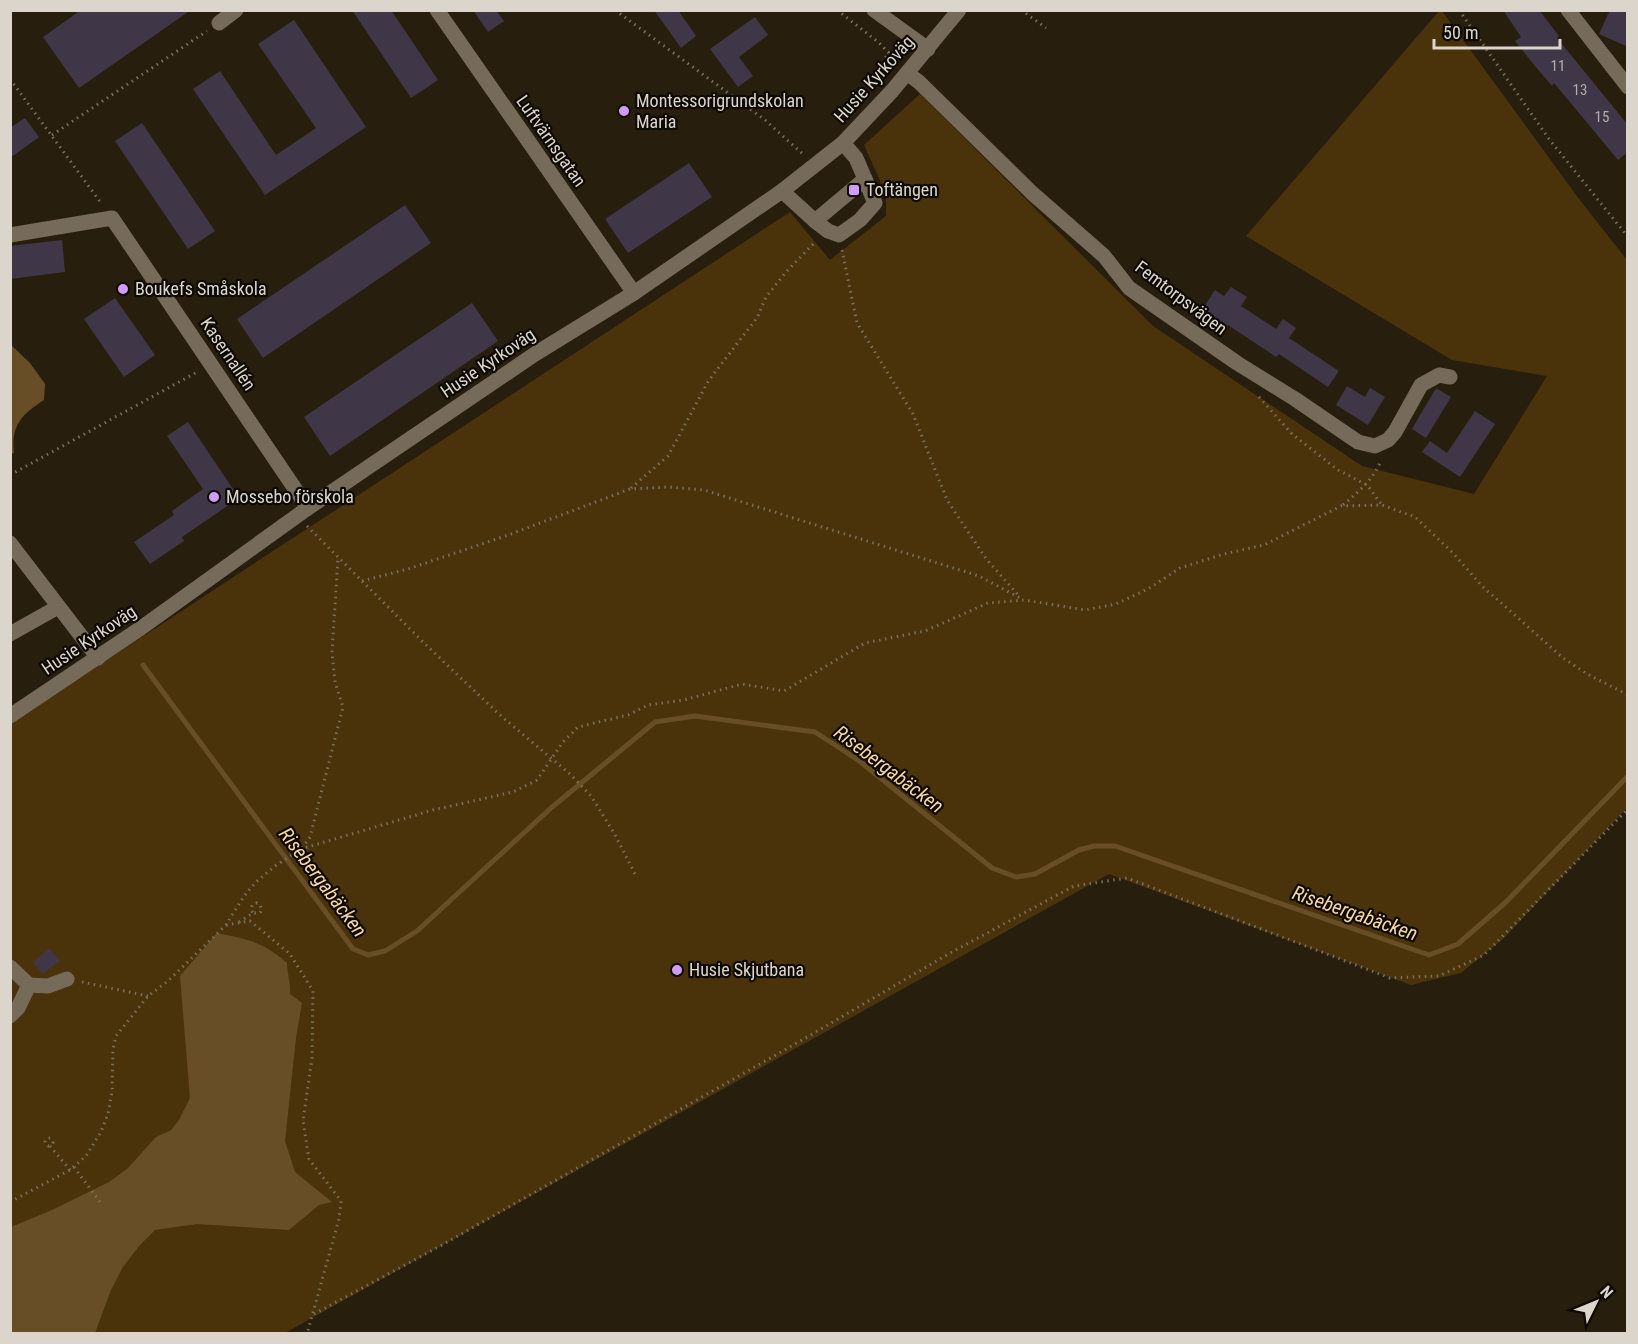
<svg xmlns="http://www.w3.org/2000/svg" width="1638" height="1344" font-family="'Roboto Condensed',sans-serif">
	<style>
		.green { fill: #4a330b }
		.water { fill: #674e26 }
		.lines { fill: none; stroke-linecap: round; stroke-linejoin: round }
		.stream { stroke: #674e26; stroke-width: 5 }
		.building { fill: #3f3647 }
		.path { stroke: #787062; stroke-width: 3; stroke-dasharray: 1.5 4.5; stroke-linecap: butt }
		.minor { stroke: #766a59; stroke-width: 15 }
		.poi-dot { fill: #d29cfd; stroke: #0d0904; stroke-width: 2 }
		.labels { text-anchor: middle; stroke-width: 4.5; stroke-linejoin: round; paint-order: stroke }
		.number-label { font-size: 15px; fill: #b5adaa }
		.street-label { font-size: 18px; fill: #dcd5cb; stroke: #0d0904 }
		.poi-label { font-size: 18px; fill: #dcd5cb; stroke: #0d0904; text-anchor: start }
		.water-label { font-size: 20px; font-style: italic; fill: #f9d5a2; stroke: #0d0904 }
	</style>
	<rect width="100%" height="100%" fill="#281e0e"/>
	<path class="green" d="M1439,11h3l137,188 48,61v548l-124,131 -42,34 -50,12 -302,-111 -824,459 -274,1v-611l779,-511 40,48 56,-44v-22l-22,-49 56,-51 233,232 209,140 112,28 73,-118 -95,-16 -206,-124z"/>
	<g class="water">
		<path d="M10,344l20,19 15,21 -1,16c-23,15 -33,25 -30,53l-3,1z"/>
		<path d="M217,933c30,6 47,9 70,30 0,11 4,20 3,31l12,9 -6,35 -11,103 10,31 37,30 -13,3 -30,25 -92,-6 -42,6 -16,16 -16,21 -12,23 -16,43h-84v-106l41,-17 57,-28 19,-14 28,-31 15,-7 8,-10 11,-22 -10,-122z"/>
	</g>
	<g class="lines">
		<path class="stream" d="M143,665l210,284 15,6 17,-4 32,-20 134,-123 104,-86 40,-6 120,16 43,28 134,108 24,9 19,-3 44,-24 15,-4h21l314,109 29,-11 48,-42 122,-126"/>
	</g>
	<g class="building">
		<path d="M81,10h110l-112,78 -36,-51z"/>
		<path d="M352,10h39l47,70 -27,18z"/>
		<path d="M473,10h23l8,11 -16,11z"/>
		<path d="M654,10h24l18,26 -15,12z"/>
		<path d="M1503,10h36l20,26 -2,2 71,87v27l-10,8 -64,-77 -2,3 -17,-20 -20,-25 6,-4z"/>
		<path d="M1610,10h18v37l-29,-13z"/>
		<path d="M755,17l13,18 -29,22 14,19 -15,11 -28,-38z"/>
		<path d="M294,20l72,107 -101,68 -72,-106 27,-18 56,84 40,-27 -58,-84z"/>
		<path d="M25,118l14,19 -29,21v-30z"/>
		<path d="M142,123l73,108 -27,18 -73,-108z"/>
		<path d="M689,163l23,34 -84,56 -23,-34z"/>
		<path d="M405,205l26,38 -168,115 -26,-39z"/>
		<path d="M62,240l3,32 -55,7v-33z"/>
		<path d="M1231,287l16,10 -6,9 35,23 7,-10 13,9 -7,10 50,33 -11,16 -49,-33 -3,3 -48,-32 -3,5 -25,-17 15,-23 9,6z"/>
		<path d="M115,298l40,57 -31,22 -40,-58z"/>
		<path d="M472,303l26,38 -168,115 -26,-39z"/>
		<path d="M1347,386l18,11 5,-9 15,9 -17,28 -32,-20z"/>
		<path d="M1436,388l15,9 -25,41 -14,-9z"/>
		<path d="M1475,411l20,13 -35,53 -38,-25 8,-11 17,12z"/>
		<path d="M188,422l51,76 -57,39 2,4 -34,23 -16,-22 40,-27 -2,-4 31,-22 -36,-53z"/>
		<path d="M49,948l11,13 -17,13 -10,-12z"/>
	</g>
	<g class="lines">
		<g class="path">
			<path d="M615,10l150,110 39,35"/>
			<path d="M837,10l41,32 20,20"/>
			<path d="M1021,10l25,18"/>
			<path d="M1459,10l90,129 79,98"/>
			<path d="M885,75l-1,-16 6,-7"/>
			<path d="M10,79l91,124"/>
			<path d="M52,135l155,-104"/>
			<path d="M842,250l15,73 56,91 34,86 40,60 33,37"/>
			<path d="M1259,397l33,37 46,36 29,15 15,20"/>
			<path d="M10,475l189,-104"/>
			<path d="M631,488l37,-32 41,-76 48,-62 9,-21 20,-25 30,-31"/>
			<path d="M1343,505c16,-14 29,-24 38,-44"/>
			<path d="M307,526l117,117 77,73 69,58 21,22 23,37 22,43"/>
			<path d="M362,581l46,-12 103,-35 119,-45 38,-2 36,3 275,86 43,23"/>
			<path d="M302,848l8,-11 33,-130 -8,-25 -3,-30 6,-94"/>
			<path d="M239,922l14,-9h7l2,-3 -2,-5 -3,-2 -5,2 -1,5 2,3"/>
			<path d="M226,925l24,-4 40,33 23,37 -1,67 -9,63 6,38 32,42 -2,18 -32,115"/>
			<path d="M82,982l66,14"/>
			<circle cx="49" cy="1142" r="4"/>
			<path d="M50,1146l20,24"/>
			<path d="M74,1167l26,35"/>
			<path d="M10,1202l60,-32 16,-14 15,-24 7,-18 4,-22 1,-43 3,-13 32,-40 20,-15 58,-56 18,-29 12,-14 19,-16 26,-17 132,-39 80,-18 24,-12 26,-38 15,-15 50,-12 20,-10 36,-5 58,-16 42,7 81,-48 60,-12 63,-28 36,-3 61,10 31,-6 32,-15 32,-21 44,-14 40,-9 77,-39 41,-1 33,12 37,35 30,34 81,72 24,16 41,21"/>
			<path d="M314,1314l128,-69 367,-209 141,-83 124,-67 53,-8 263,100 49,-2 45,-21 144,-146"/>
		</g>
		<g class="minor">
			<path d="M437,10l197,283"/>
			<path d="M874,10l54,39"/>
			<path d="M1568,10l60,77"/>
			<path d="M219,23l17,-13"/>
			<path d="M907,73l12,9 113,111 72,63 25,32 108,75 58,36 63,43 17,4 13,-6 7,-8 26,-47 18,-10 11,2"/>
			<path d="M782,191l33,30 50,-42 -9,-21 -13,-15"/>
			<path d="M815,221l13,10 11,4 21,-15 15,-17 -10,-24"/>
			<path d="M10,235l102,-17 196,290"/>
			<path d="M10,543l88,115"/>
			<path d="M10,634l48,-27"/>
			<path d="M10,716l131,-88 167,-120 227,-154 99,-61 148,-102 61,-48 49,-52 67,-81"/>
			<path d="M10,967l19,18 19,1 19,-7"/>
			<path d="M10,1016l8,-8 11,-23"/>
		</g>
	</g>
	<g class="poi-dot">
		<circle cx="624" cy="111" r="6"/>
		<rect x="848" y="184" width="12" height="12" rx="3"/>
		<circle cx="123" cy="289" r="6"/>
		<circle cx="214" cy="497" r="6"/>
		<circle cx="677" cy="970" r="6"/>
	</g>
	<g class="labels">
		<g class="number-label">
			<text x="1558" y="71">11</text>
			<text x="1580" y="95">13</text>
			<text x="1602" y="122">15</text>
		</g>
		<g class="street-label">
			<text transform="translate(874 79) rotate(-48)" y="6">Husie Kyrkoväg</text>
			<text transform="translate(551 141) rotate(55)" y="6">Luftvärnsgatan</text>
			<text transform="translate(1181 298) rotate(37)" y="6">Femtorpsvägen</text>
			<text transform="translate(228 354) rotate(56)" y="6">Kasernallén</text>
			<text transform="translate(488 363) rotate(-34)" y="6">Husie Kyrkoväg</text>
			<text transform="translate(89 640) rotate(-34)" y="6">Husie Kyrkoväg</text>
		</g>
		<g class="poi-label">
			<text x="636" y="107">Montessorigrundskolan<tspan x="636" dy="21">Maria</tspan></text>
			<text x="866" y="196">Toftängen</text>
			<text x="135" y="295">Boukefs Småskola</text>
			<text x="226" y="503">Mossebo förskola</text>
			<text x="689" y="976">Husie Skjutbana</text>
		</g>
		<g class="water-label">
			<text transform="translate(889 769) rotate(37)" y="7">Risebergabäcken</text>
			<text transform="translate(323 882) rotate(53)" y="7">Risebergabäcken</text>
			<text transform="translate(1355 913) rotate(19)" y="7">Risebergabäcken</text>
		</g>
	</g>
	<rect width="1638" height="1344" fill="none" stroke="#dcd5cb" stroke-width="24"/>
	<g transform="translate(1596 1302) rotate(47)" stroke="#0d0904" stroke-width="4.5" paint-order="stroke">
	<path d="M0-4.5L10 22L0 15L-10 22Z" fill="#dcd5cb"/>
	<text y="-9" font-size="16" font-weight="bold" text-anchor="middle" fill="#dcd5cb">N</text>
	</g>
	<path d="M1434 39v9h126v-9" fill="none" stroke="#dcd5cb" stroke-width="3"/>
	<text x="1443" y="39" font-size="18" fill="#dcd5cb" stroke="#0d0904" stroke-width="4.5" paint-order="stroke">50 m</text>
</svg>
